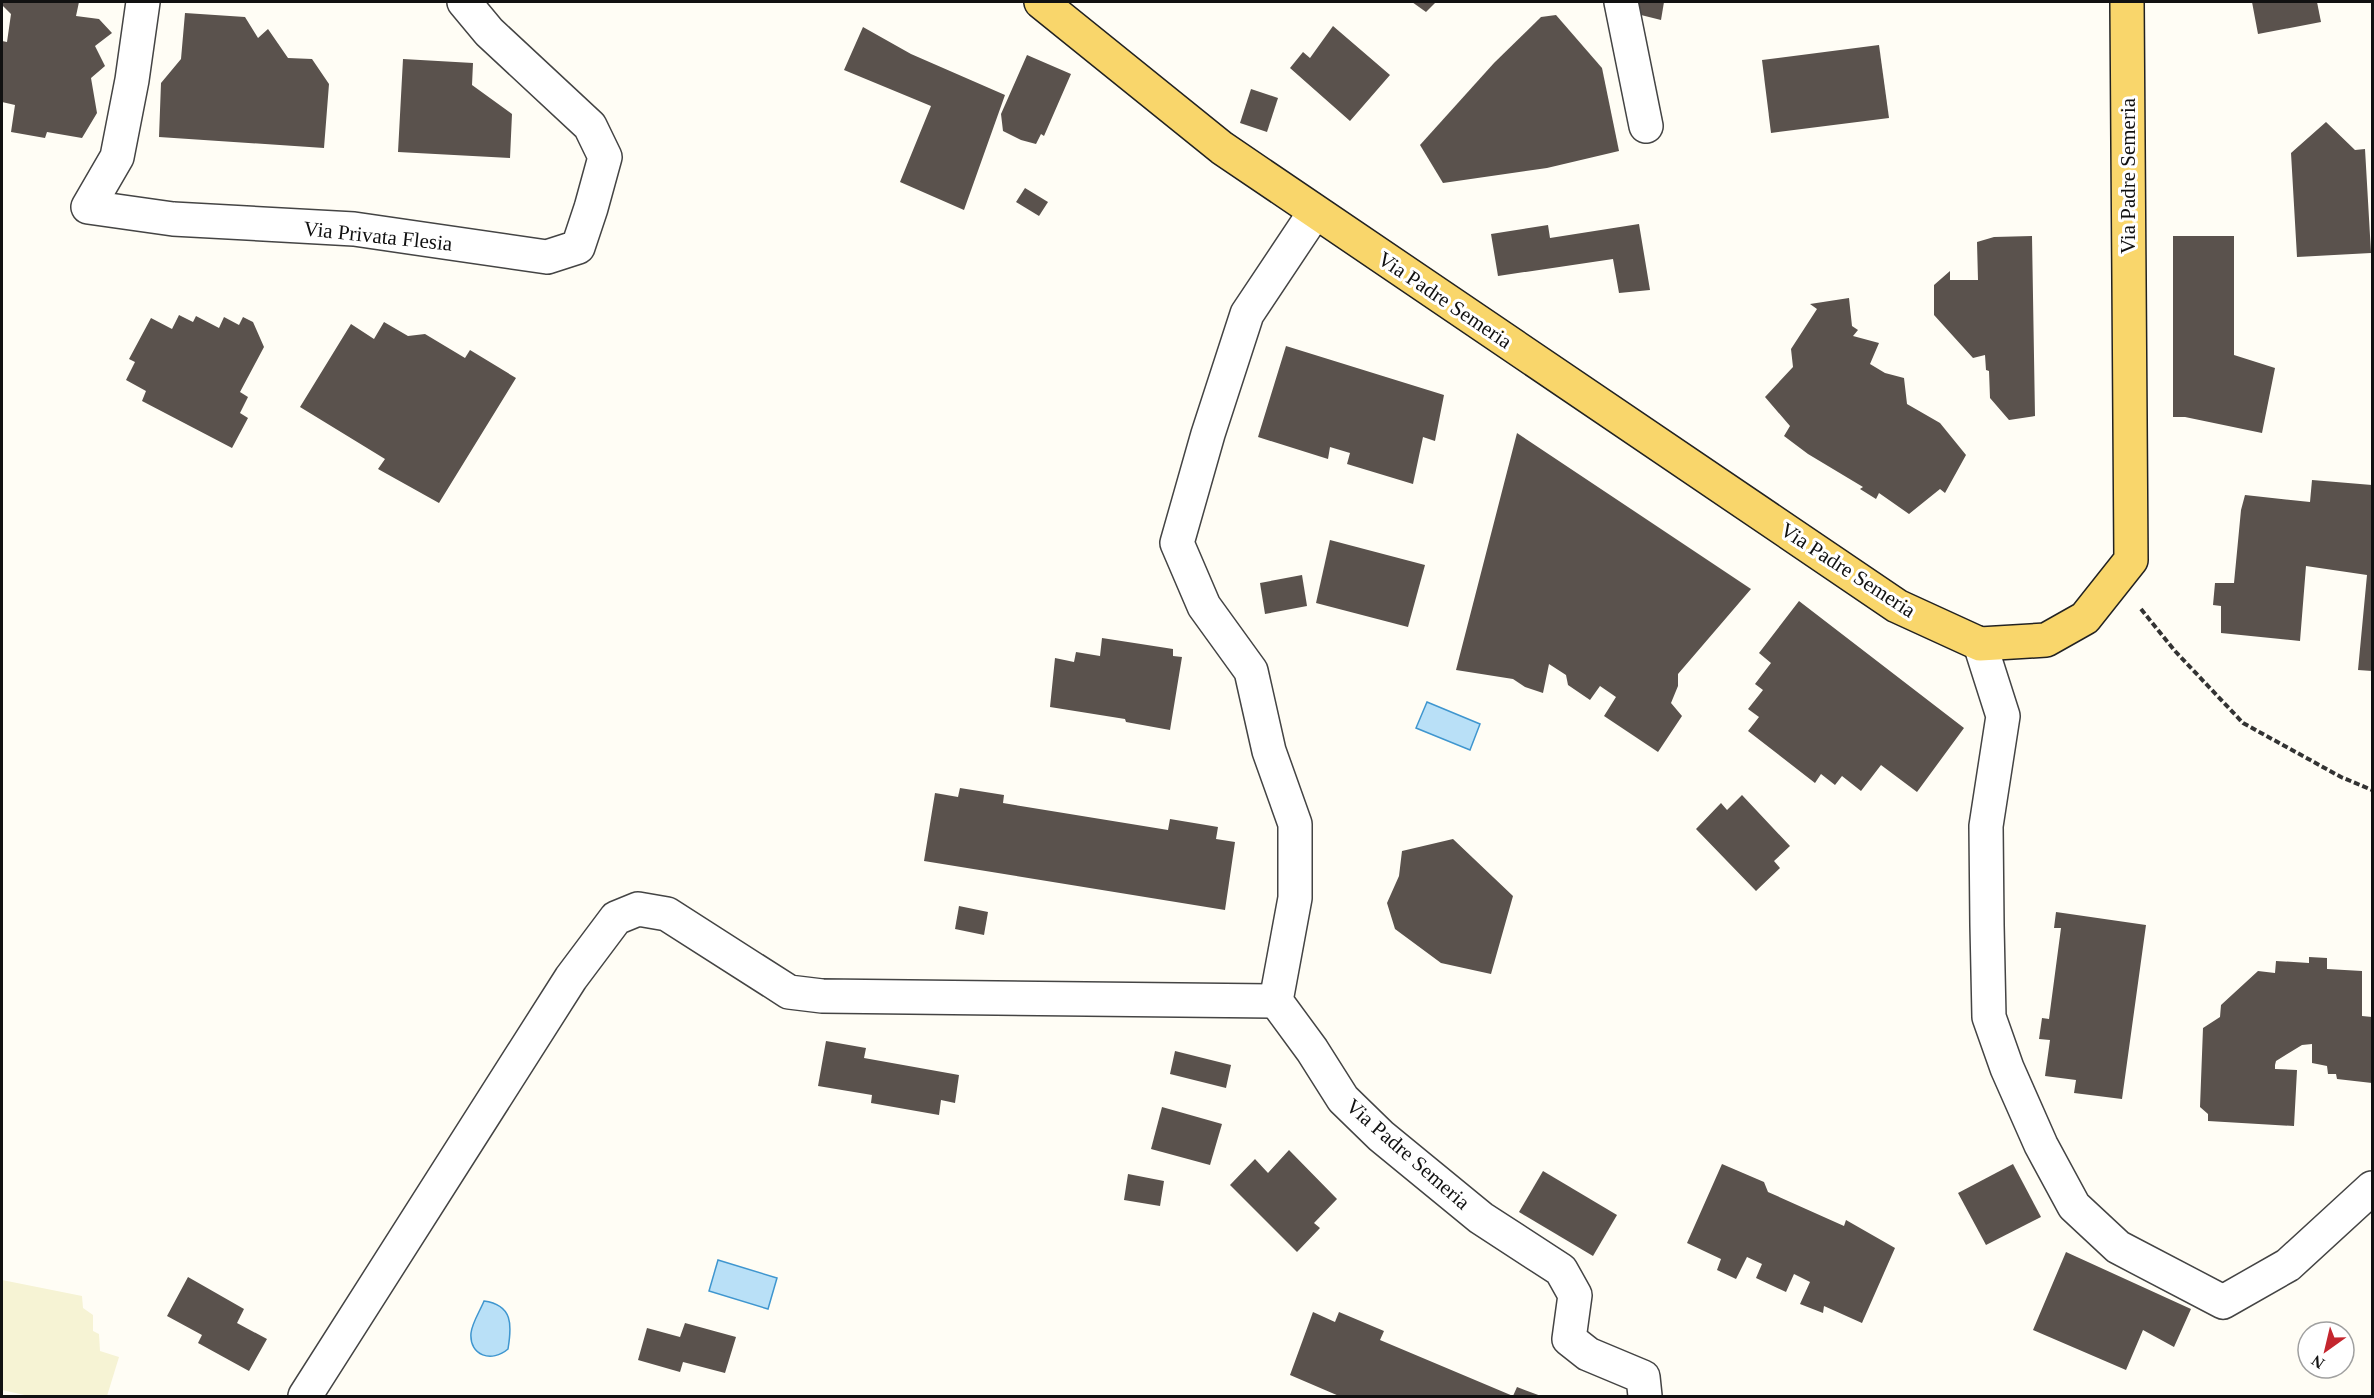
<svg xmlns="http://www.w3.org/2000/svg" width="2374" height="1398" font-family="Georgia,serif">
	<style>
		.farmland { fill: #f6f3d4 }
		.water { fill: #b9e0f7; stroke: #3f96cf; stroke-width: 1.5 }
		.building { fill: #5a524d }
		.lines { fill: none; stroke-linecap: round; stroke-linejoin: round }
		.minor-casing { stroke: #444; stroke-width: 36 }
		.major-casing { stroke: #222; stroke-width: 36 }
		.path { stroke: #333; stroke-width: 4; stroke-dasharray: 6 3; stroke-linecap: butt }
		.minor { stroke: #fff; stroke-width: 33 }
		.major { stroke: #f9d66b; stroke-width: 33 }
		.labels { text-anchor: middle; stroke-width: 6; stroke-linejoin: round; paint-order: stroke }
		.street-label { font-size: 21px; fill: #111; stroke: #fff }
	</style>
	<rect width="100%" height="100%" fill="#fffdf5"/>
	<path class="farmland" d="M2,1280l80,16 1,12 10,7v16l6,3 1,17 19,6 -12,39h-78l-27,-6z"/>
	<g class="water">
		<path d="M1427,702l53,22 -10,26 -54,-22z"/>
		<path d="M718,1260l59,18 -9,31 -59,-18z"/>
		<path d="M484,1301c29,4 28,24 24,48 -16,14 -39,7 -37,-16 1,-10 9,-22 13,-32z"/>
	</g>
	<g class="building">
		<path d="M2,2h77l-3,14 23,3 13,14 -17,13 10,20 -14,12 6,35 -15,25 -35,-6 -2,6 -34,-6 4,-27 -13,-3v-61l5,1 4,-28 -9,-9z"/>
		<path d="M1412,2h24l-10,10z"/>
		<path d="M1636,2h28l-3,18 -28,-7z"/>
		<path d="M2252,2h65l4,20 -63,12z"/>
		<path d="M185,13l60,4 13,21 10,-9 20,29 24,1 17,25 -5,64 -165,-11 2,-54 20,-24z"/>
		<path d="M1556,15l46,53 17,83 -72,17 -104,15 -23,-38 74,-82 47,-46z"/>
		<path d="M1333,26l57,49 -40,46 -60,-53 13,-16 7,6z"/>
		<path d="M863,27l48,27 94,41 -41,115 -64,-28 31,-76 -87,-36z"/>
		<path d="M1879,45l10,73 -118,15 -9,-73z"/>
		<path d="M1027,55l44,19 -27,62 -3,-2 -5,10 -15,-4 -18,-9 -2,-17z"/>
		<path d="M403,59l70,4 -1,22 40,29 -2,44 -112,-6z"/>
		<path d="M1251,89l27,9 -11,34 -27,-9z"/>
		<path d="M2326,122l29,28 10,-1 6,104 -74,4 -6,-104z"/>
		<path d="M1025,188l23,14 -9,14 -23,-14z"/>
		<path d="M1639,224l11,66 -31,3 -6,-34 -115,17 -7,-42 57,-9 2,13z"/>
		<path d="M2032,236l3,180 -26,4 -19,-22 -1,-27 -3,-1 -1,-15 -12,3 -39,-43v-30l16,-14v9h28l-1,-38 17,-5z"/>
		<path d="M2173,236h61v119l41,13 -13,65 -77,-16h-12z"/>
		<path d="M1849,298l3,28 6,4 -5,6 26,7 -9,21 15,9 19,5 3,26 33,19 26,32 -21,38 -5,-4 -31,25 -30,-21 -3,6 -16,-10 3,-2 -55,-33 -24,-18 6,-10 -25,-29 28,-30 -2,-18 26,-40 -7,-5z"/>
		<path d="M179,315l14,7 3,-6 23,12 5,-11 15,8 4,-8 10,5 11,25 -24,45 8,5 -8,16 8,5 -16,30 -90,-47 4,-10 -20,-11 9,-18 -6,-3 22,-41 21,11z"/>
		<path d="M384,322l24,14 17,-2 40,24 5,-8 46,28 -77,125 -61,-34 7,-10 -85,-52 51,-83 23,15z"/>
		<path d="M1286,346l158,49 -9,46 -12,-4 -10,47 -66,-20 3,-11 -20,-6 -2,12 -70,-22z"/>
		<path d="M1517,433l234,156 -73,85v12l-7,17 11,13 -24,36 -54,-36 12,-19 -16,-11 -10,14 -22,-15 -2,-10 -17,-11 -6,29 -18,-6 -12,-8 -57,-9z"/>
		<path d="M2312,480l60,5v186l-14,-1 9,-95 -61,-9 -6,75 -79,-8v-27l-8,-1 2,-22h19l7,-73 4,-15 65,7z"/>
		<path d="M1330,540l95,25 -17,62 -92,-24z"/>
		<path d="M1302,575l5,31 -42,8 -5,-31z"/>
		<path d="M1799,601l165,127 -47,64 -36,-27 -20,26 -19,-15 -7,9 -14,-11 -6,9 -67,-52 11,-14 -11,-8 15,-19 -8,-6 16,-21 -12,-10z"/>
		<path d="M1102,638l71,11v7l9,1 -12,73 -44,-8 -1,-3 -75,-12 5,-49 19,4 2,-10 24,4z"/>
		<path d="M960,788l44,7 -1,8 165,27 2,-11 48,8 -2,12 19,3 -10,68 -301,-49 11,-68 23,4z"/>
		<path d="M1742,795l48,51 -16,15 6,7 -24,23 -60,-62 25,-26 6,7z"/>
		<path d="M1453,839l60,57 -22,78 -50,-11 -46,-34 -8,-26 12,-27 3,-25z"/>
		<path d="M959,906l29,6 -4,23 -29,-6z"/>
		<path d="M2056,912l90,13 -24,174 -48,-6 2,-13 -31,-4 5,-36 -11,-1 3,-21 7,1 12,-91h-7z"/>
		<path d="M2309,957l18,1v11l35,2v45l10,1v66l-35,-4 -1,-5h-8l-1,-8 -15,-3v-19l-10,1 -26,16 -1,4v4l22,1 -3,56 -86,-5v-7l-8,-7 3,-79 17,-11 1,-12 37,-34 17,2 1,-12 33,2z"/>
		<path d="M826,1041l40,7 -2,10 95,17 -4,28 -14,-3 -2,15 -68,-12 1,-8 -54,-9z"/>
		<path d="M1175,1051l56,14 -5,23 -56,-14z"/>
		<path d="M1162,1107l60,17 -12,41 -59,-16z"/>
		<path d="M1289,1150l48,49 -23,24 6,5 -23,24 -67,-67 25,-26 13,14z"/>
		<path d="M1722,1164l42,18 4,10 76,34 2,-6 49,28 -33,75 -38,-17 -1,7 -23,-9 10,-22 -16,-8 -8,18 -30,-14 6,-14 -15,-7 -11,22 -19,-9 4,-11 -34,-16z"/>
		<path d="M2013,1164l28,53 -55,28 -28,-52z"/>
		<path d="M1543,1171l74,44 -24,41 -74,-44z"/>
		<path d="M1128,1174l36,7 -4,25 -36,-6z"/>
		<path d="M2066,1252l125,57 -17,38 -31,-17 -17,40 -93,-40z"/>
		<path d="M188,1277l56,32 -7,14 30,16 -18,32 -51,-28 4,-8 -35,-19z"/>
		<path d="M1313,1312l22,10 4,-10 45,19 -4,9 133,56 4,-9 24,9h-202l-49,-21z"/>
		<path d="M685,1323l51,14 -11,36 -42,-11 -3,10 -42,-12 9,-32 33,9z"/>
	</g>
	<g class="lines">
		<defs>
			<g id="minor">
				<path d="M143,2l-11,78 -15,77 -29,50 85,12 181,10 193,28 31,-10 13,-39 14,-51 -15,-31 -101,-94 -25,-30"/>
				<path d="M1621,2l25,124"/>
				<path d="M1315,212l-68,102 -39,120 -31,109 27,63 47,65 18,80 26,73v74l-19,103 36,49 31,49 38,37 100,82 80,52 14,25 -6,44 19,15 55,23 2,19"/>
				<path d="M1980,644l23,72 -17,110 1,99 2,92 18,51 34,77 33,61 44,41 105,55 65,-37 84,-77"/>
				<path d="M305,1396l266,-418 45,-60 22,-9 29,5 122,78 33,4 454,5"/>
			</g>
			<path id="major" d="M1041,2l181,146 675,458 83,38 66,-4 39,-22 46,-58 -4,-558"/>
		</defs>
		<use href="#minor" class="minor-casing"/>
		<use href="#major" class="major-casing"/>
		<path class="path" d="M2141,609l34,42 68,72 98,54 31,13"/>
		<use href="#minor" class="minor"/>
		<use href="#major" class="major"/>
	</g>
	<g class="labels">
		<g class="street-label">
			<text transform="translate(2128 176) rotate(-90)" y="7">Via Padre Semeria</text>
			<text transform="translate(378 236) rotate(6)" y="7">Via Privata Flesia</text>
			<text transform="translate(1445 300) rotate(34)" y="7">Via Padre Semeria</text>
			<text transform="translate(1848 570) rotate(33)" y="7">Via Padre Semeria</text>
			<text transform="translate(1408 1154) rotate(41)" y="7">Via Padre Semeria</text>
		</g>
	</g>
	<rect width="2374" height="1398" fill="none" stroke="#111111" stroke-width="6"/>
	<g transform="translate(2326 1350) rotate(214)"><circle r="28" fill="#ffffff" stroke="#a0a0a0" stroke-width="1.5"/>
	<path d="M0-4.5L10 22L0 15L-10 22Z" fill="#c4262e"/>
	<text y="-9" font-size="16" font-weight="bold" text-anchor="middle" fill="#111111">N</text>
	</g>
</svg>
